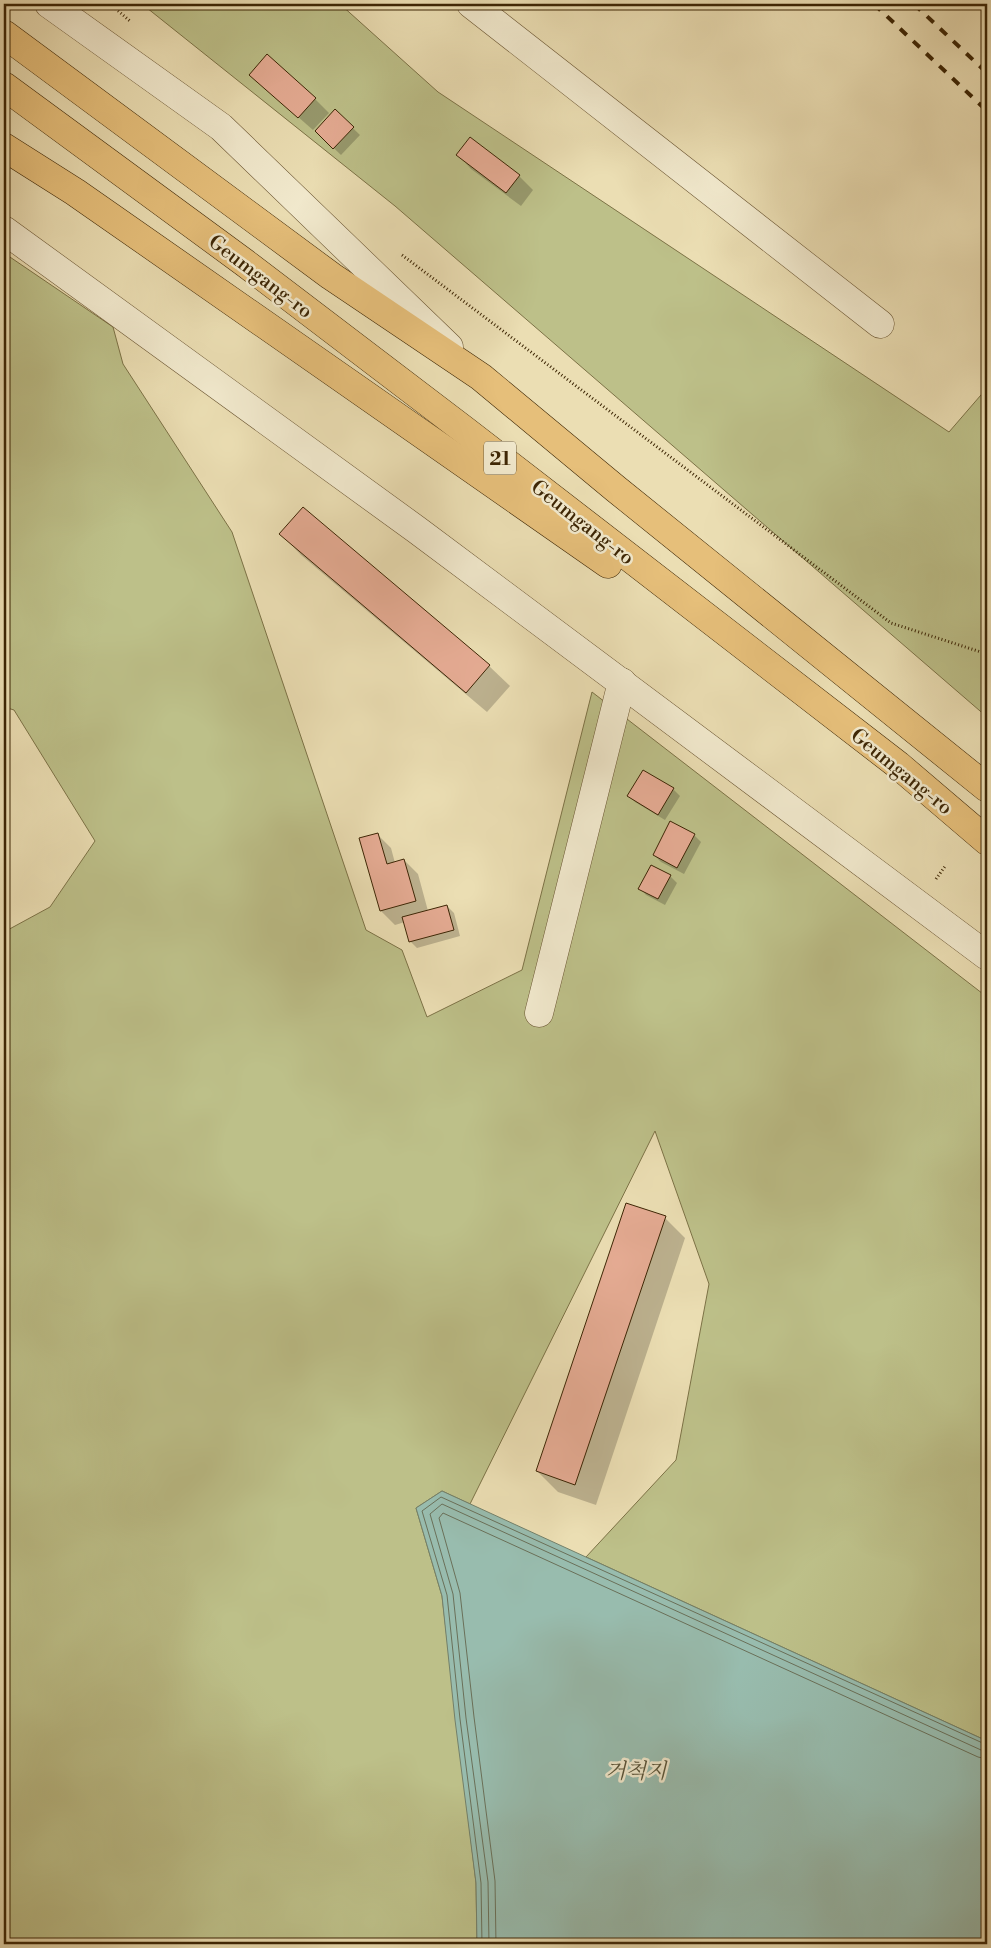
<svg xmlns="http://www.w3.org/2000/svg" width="991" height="1948" font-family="'Libre Bodoni','Noto Serif KR',serif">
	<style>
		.green { fill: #bdc089; stroke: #7c7246 }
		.water { fill: #98bcae; stroke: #73806a }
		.shadow { fill: #0003 }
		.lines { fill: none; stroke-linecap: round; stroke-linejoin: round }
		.shore { stroke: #6a7059; stroke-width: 1 }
		.building { fill: #e5ab93; stroke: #3c2504 }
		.minor-casing { stroke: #685330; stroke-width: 29 }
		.highway-casing { stroke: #3c2504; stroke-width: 29 }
		.path { stroke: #3c2504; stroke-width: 3; stroke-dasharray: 1 2.5; stroke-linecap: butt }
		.minor { stroke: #f2eace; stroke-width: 28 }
		.highway { stroke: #e6bf7a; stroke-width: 28 }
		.rail { stroke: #3c2504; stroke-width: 4; stroke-dasharray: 9 9; stroke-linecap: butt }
		.labels { text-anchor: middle; stroke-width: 5; stroke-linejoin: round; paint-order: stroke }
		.shield { fill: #f2eace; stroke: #736041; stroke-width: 1 }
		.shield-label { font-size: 19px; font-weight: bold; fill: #3c2504 }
		.street-label { font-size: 20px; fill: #3c2504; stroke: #f2eace }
		.water-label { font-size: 21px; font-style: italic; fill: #585237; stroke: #f2eace }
	</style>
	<rect width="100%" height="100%" fill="#ebdeb3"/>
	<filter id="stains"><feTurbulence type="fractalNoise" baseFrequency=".004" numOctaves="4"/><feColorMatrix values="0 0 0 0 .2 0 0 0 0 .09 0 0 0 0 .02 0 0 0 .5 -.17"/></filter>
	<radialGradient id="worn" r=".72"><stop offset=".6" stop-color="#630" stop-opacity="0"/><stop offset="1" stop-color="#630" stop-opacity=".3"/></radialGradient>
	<g class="green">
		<path d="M142,4h198l98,88 511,340 38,-44v329l-592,-511z"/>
		<path d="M4,253l109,74 10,37 109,168 134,398 36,20 25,67 95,-47 70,-278 395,305v744l-401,-184 90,-97 33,-176 -54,-153 -185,373 -28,-13 -26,17 26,88 34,287 1,61h-473v-1012l46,-25 45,-66 -81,-131 -10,-3z"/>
	</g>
	<path class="water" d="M442,1491l545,250v203h-510l-1,-61 -21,-163 -13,-124 -26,-88z"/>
	<g class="shadow">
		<path d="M265,88l50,11 14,14 -16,17z"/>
		<path d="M335,111l25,24 -19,20 -25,-24z"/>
		<path d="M458,155l61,21 14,14 -12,16 -50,-37z"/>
		<path d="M281,534l208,132 21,20 -23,26 -186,-157z"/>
		<path d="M643,772l30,17 7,7 -15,24 -30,-18 -6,-6z"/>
		<path d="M377,834l14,14 4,15 9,-3 14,14 10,37 19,-5 7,7 6,23 -43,12 -7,-7 -5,-19 -10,3 -14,-14 -20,-72z"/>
		<path d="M694,835l7,7 -17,32 -23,-12 -7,-7z"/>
		<path d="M670,876l7,7 -12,22 -19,-10 -6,-7z"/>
		<path d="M665,1218l20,20 -89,267 -38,-13 -21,-21z"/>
	</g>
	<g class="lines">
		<g class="shore">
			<path d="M482,1944l-1,-61 -21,-164 -13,-124 -25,-84 19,-14 546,248"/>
			<path d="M489,1944l-1,-62 -22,-164 -13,-124 -23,-80 12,-10 539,246 6,1"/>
			<path d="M496,1944l-1,-63 -21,-164 -14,-124 -21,-75 4,-5 535,244 9,2"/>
		</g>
	</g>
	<g class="building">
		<path d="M267,54l49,44 -18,20 -49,-43z"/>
		<path d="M335,109l19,18 -21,22 -18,-18z"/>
		<path d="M470,137l50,38 -14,18 -50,-38z"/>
		<path d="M303,507l187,158 -24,28 -187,-159z"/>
		<path d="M643,770l31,18 -16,27 -31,-19z"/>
		<path d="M670,821l25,13 -18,34 -24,-13z"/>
		<path d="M378,833l9,31 17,-5 12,42 -36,10 -21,-73z"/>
		<path d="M651,865l20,10 -13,24 -20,-10z"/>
		<path d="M447,905l7,25 -45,12 -7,-25z"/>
		<path d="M626,1203l40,13 -91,269 -39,-14z"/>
	</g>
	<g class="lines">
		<defs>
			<g id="minor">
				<path d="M49,4l172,123 228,220"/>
				<path d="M471,4l409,320"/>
				<path d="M4,230l413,300 570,426"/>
				<path d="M539,1013l83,-331"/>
			</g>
			<g id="highway">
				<path d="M4,34l327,242 150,101 135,112 371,299"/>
				<path d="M4,86l241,177 218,166 435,336 89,76"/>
				<path d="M4,147l71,45 533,372"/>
			</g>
		</defs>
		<use href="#minor" class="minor-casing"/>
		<use href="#highway" class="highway-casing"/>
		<g class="path">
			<path d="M110,4l20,17"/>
			<path d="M402,255l489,368 96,31"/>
			<path d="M936,879l10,-14"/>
		</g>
		<use href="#minor" class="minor"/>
		<use href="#highway" class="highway"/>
		<g class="rail">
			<path d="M874,4l113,107"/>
			<path d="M914,4l73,69"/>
		</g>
	</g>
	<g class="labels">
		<rect class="shield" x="484" y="441.5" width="32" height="33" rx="4"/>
		<g class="shield-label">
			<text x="500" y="465">21</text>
		</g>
		<g class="street-label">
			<text transform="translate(261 276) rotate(37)" y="7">Geumgang-ro</text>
			<text transform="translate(583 522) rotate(38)" y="7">Geumgang-ro</text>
			<text transform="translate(902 771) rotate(39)" y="7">Geumgang-ro</text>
		</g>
		<g class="water-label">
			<text x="636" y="1778">거척지</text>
		</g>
	</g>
	<rect width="991" height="1948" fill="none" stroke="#ebdeb3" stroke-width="20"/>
	<rect x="5" y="5" width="981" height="1938" fill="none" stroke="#3c2504" stroke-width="2.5"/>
	<rect x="10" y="10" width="971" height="1928" fill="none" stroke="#3c2504"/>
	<rect width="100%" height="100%" filter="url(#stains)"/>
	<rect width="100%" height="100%" fill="url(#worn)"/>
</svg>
